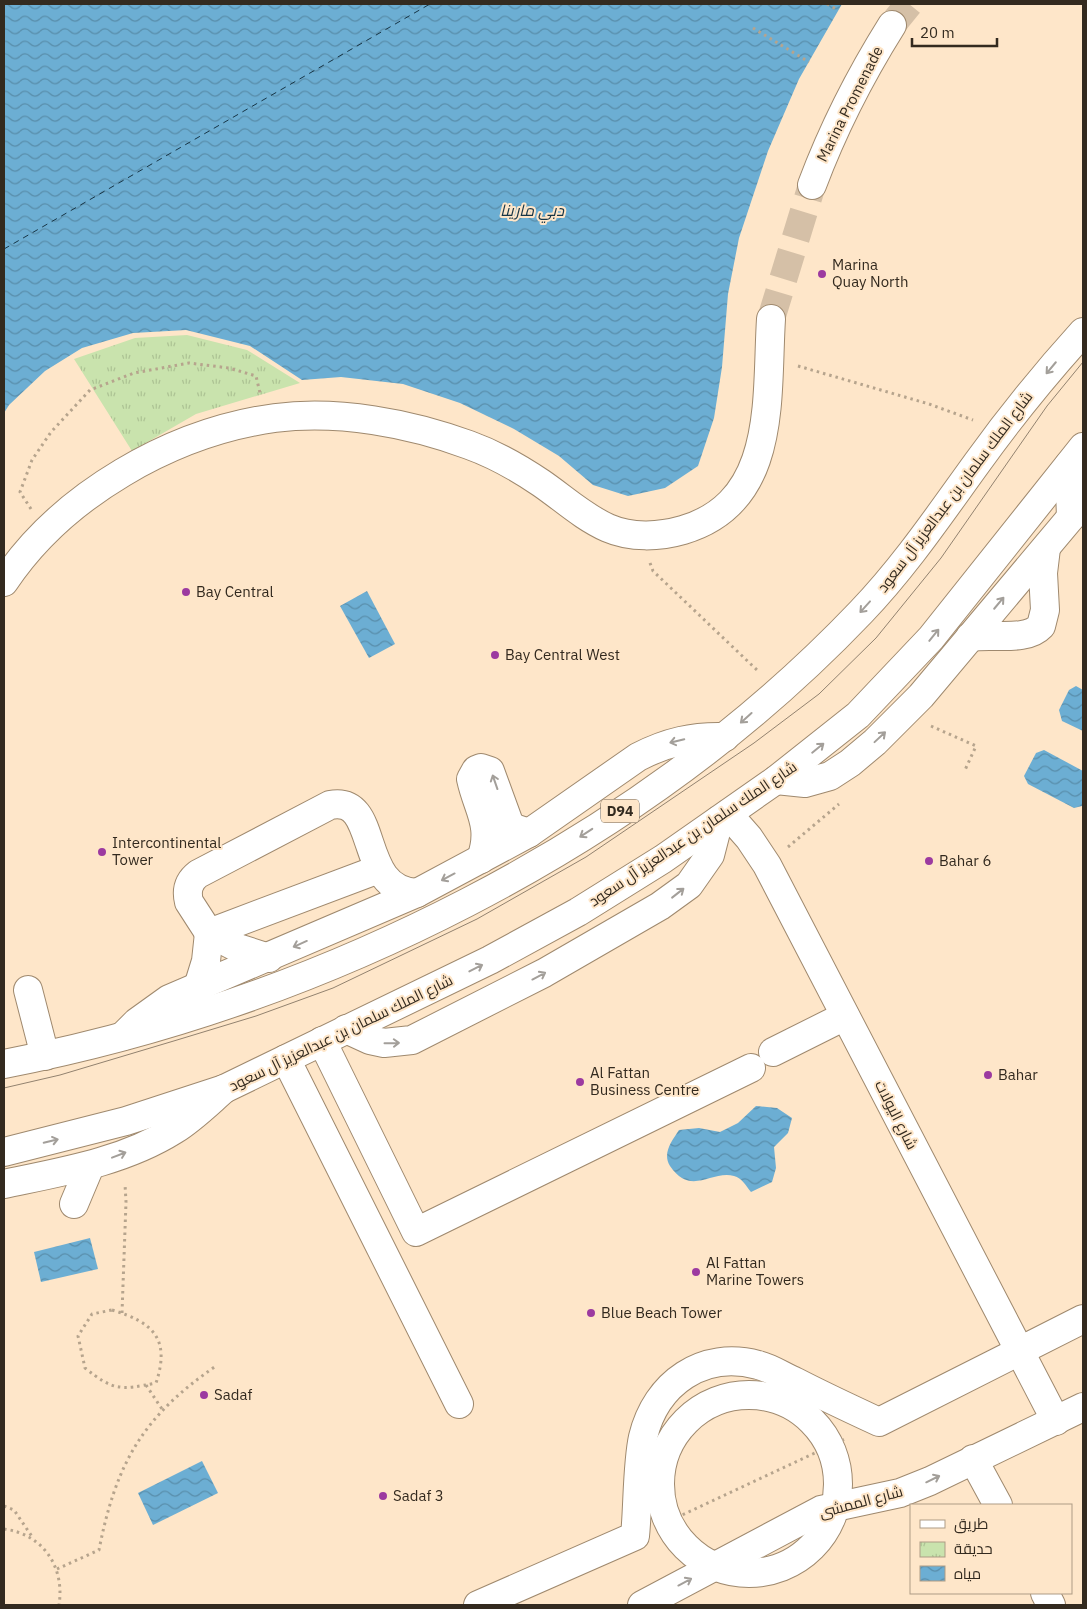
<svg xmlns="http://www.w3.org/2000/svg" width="1087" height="1609" font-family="'IBM Plex Sans',Cairo,sans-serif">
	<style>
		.park { fill: url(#park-tufts) }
		.water { fill: url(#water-waves) }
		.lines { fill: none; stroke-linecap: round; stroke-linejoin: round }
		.ferry { stroke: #173546; stroke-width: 1; stroke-dasharray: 6 5; stroke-linecap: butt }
		.minor-tunnel { stroke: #d5c0a7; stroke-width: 28; stroke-dasharray: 28 14; stroke-linecap: butt }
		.minor-casing { stroke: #9f896e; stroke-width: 30 }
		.major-casing { stroke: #9f896e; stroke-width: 30 }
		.path { stroke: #b6a48d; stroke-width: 3; stroke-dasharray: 2.5 4; stroke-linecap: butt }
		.minor { stroke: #fff; stroke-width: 28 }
		.major { stroke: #fff; stroke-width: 28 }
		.tram { stroke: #92826f; stroke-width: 1 }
		.oneway { stroke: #a39f9a }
		.poi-dot { fill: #9c3aa0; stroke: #fee6c9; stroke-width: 2 }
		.labels { text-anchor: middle; stroke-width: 4; stroke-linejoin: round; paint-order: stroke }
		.shield { fill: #fee6c9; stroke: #706252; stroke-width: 1 }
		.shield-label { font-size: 14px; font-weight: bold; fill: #332a1f }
		.street-label { font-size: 15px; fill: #332a1f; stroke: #fee6c9 }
		.poi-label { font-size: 15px; fill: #332a1f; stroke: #fee6c9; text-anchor: start }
		.water-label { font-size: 16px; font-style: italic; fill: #173546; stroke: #fee6c9 }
	</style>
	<defs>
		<pattern id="park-tufts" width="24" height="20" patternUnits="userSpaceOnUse" patternTransform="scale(1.25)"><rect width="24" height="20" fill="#c9e3ad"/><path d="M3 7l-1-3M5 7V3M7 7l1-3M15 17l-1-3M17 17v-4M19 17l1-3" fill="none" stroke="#adc394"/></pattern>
		<pattern id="water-waves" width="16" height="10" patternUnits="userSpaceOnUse" patternTransform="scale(1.25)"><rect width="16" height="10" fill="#6caed3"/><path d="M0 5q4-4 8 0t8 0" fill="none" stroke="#598eab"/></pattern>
	</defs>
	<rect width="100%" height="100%" fill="#fee6c9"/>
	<path class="park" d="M187,335l60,15 53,33 -104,31 -64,37 -58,-92 61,-21z"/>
	<g class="water">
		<path d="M4,4h838l-43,75 -31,72 -29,87 -11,56 -6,73 -8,51 -16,48 -33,22 -37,8 -35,-11 -34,-29 -45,-27 -54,-26 -57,-19 -62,-7 -39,3 -52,-34 -64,-16 -53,3 -51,15 -37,23 -36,34 -5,8z"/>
		<path d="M367,591l28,53 -26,14 -29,-52z"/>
		<path d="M1076,686l7,4v41l-21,-10 -3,-11 10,-20z"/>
		<path d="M1044,750l39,21 -1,35 -8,2 -46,-24 -4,-8 12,-23z"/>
		<path d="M756,1106l21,2 15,10 -4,15 -14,14 2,21 -4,14 -21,10c-5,-6 -9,-14 -17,-16 -23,-6 -43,21 -64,-10 -8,-13 2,-25 9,-36l20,-2 21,4 18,-9z"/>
		<path d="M90,1238l8,31 -57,13 -7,-30z"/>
		<path d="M202,1461l16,32 -65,32 -15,-32z"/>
	</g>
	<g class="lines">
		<path class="ferry" d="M4,249l426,-245"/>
		<g class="minor-tunnel">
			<path d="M892,25l17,-21"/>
			<path d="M771,319l41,-134"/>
		</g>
		<defs>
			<g id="minor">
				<path d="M812,185c21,-56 48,-109 80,-160"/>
				<path d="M4,582c58,-87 168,-150 271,-164 64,-8 134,5 194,27 25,9 50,23 72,38 22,15 42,34 67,45 23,10 51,9 75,2 95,-28 83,-132 88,-211"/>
				<path d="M970,637c23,-4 56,5 71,-11l4,-16 -2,-37 3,-25"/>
				<path d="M776,780l29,3 25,-7 20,-13 25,-21 46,-46 162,-193"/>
				<path d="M728,814l21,24 18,27 289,556"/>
				<path d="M481,859c12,-34 -3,-48 -10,-80l5,-9 5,-2 9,3 19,52 5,5 15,5"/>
				<path d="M209,933l170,-64"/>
				<path d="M269,958l-31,-10 -29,-15 -20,-31c-3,-12 0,-21 9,-28l132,-69c52,-10 25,85 87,88"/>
				<path d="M198,987l8,-26 3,-28"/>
				<path d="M28,990l17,66"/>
				<path d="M346,1029l24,11 14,3 28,-3 132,-67 116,-67 29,-21 21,-30 9,-35"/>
				<path d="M123,1036l14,-14 32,-23 248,-106 112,-60 109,-76c29,-15 55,-21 87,-20"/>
				<path d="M322,1041l94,191 335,-164"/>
				<path d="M773,1052l72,-36"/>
				<path d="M286,1059l173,345"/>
				<path d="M4,1184c57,-12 119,-22 170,-54 18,-11 34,-27 50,-41"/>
				<path d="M74,1204l16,-38"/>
				<circle cx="749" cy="1484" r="89"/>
				<path d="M973,1459l25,46"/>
				<path d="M1045,1593l6,12"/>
				<path d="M478,1605l157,-69c3,-29 2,-72 8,-99 13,-54 60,-87 115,-72 13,3 26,12 38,17 27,14 55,27 83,40l204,-103"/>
				<path d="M642,1605l179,-95 79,-17 30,-12 153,-74"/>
			</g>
			<g id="major">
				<path d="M1069,465l2,52"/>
				<path d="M4,1064c314,-61 635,-219 857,-452 44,-46 79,-98 116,-149 33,-46 68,-89 106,-131"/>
				<path d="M4,1152l122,-31 98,-32 266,-129 88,-48 85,-53 113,-79 82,-65 73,-77 152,-191"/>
			</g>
		</defs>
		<use href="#minor" class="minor-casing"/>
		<use href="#major" class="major-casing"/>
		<g class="path">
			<path d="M827,4l11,6"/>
			<path d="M753,28l56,34"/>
			<path d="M798,366l131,38 44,16"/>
			<path d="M31,509l-11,-17 12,-32 19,-28 39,-42 44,-17 55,-10 40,5 27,8 4,17"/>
			<path d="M650,563l3,8 105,100"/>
			<path d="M931,726l45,20 -11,24"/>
			<path d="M788,847l51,-43"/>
			<path d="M112,1310c40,12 59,28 44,73 -36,7 -42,8 -71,-15l-7,-32 14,-22z"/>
			<path d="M122,1313l4,-111 -1,-18"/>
			<path d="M146,1385l16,24"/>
			<path d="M4,1506l10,4 19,28"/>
			<path d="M665,1523l182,-85"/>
			<path d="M4,1529c39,5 61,38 55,76"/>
			<path d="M57,1569l42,-19c17,-87 44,-134 117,-184"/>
		</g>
		<use href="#minor" class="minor"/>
		<use href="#major" class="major"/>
		<path class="tram" d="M4,1088l56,-13 117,-35 79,-24 77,-28 144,-69 109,-62 168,-114 65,-49 57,-56 65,-80 106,-152 36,-44"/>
	</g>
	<defs><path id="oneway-shaft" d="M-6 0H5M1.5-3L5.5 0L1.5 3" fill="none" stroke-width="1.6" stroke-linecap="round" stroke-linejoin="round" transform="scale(1.25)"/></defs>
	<g class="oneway">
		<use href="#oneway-shaft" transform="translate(1051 368) rotate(130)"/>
		<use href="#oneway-shaft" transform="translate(999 603) rotate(-50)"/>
		<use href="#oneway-shaft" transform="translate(865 607) rotate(132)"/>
		<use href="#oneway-shaft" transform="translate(934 635) rotate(-51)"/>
		<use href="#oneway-shaft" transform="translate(746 718) rotate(138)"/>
		<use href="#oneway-shaft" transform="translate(880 737) rotate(-43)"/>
		<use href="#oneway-shaft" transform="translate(677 741) rotate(166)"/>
		<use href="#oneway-shaft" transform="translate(818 748) rotate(-39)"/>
		<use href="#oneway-shaft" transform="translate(495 782) rotate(-109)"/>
		<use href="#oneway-shaft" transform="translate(586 833) rotate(147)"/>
		<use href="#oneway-shaft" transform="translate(448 877) rotate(152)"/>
		<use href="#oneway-shaft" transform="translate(678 893) rotate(-38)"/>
		<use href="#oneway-shaft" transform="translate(300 944) rotate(156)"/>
		<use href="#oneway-shaft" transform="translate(476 968) rotate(-27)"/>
		<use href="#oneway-shaft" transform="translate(539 976) rotate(-28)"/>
		<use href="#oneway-shaft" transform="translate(392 1043) rotate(-1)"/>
		<use href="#oneway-shaft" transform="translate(51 1141) rotate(-13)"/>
		<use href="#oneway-shaft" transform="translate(119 1155) rotate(-21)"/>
		<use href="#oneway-shaft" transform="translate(933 1479) rotate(-26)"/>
		<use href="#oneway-shaft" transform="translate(685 1582) rotate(-28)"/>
	</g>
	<g class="poi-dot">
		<circle cx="822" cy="274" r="5"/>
		<circle cx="186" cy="592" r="5"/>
		<circle cx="495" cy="655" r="5"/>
		<circle cx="102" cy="852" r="5"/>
		<circle cx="929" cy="861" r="5"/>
		<circle cx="988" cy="1075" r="5"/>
		<circle cx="580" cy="1082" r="5"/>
		<circle cx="696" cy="1272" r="5"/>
		<circle cx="591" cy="1313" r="5"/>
		<circle cx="204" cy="1395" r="5"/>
		<circle cx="383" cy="1496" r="5"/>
	</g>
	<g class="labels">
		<rect class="shield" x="601" y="799.5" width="38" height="23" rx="4"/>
		<g class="shield-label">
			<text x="620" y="816">D94</text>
		</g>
		<g class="street-label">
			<text transform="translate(850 104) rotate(-63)" y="5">Marina Promenade</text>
			<text transform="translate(955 492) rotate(-53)" y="5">شارع الملك سلمان بن عبدالعزيز آل سعود</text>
			<text transform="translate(693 834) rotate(-34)" y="5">شارع الملك سلمان بن عبدالعزيز آل سعود</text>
			<text transform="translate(341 1033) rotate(-26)" y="5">شارع الملك سلمان بن عبدالعزيز آل سعود</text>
			<text transform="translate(896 1115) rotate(63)" y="5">شارع اليولات</text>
			<text transform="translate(861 1502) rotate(-15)" y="5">شارع الممشى</text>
		</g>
		<g class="poi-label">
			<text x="832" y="270">Marina<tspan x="832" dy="17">Quay North</tspan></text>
			<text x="196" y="597">Bay Central</text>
			<text x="505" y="660">Bay Central West</text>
			<text x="112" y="848">Intercontinental<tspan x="112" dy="17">Tower</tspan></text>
			<text x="939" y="866">Bahar 6</text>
			<text x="590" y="1078">Al Fattan<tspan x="590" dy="17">Business Centre</tspan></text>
			<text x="998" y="1080">Bahar</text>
			<text x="706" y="1268">Al Fattan<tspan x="706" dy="17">Marine Towers</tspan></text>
			<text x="601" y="1318">Blue Beach Tower</text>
			<text x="214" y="1400">Sadaf</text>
			<text x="393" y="1501">Sadaf 3</text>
		</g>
		<g class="water-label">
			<text x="532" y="216">دبي مارينا</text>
		</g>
	</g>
	<rect width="1087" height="1609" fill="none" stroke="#332a1f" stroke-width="10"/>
	<rect x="910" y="1504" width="162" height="90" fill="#fee6c9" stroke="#ad9b85"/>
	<rect x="920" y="1520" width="25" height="8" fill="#ffffff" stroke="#ad9b85"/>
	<text x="954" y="1529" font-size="15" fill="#332a1f">طريق</text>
	<rect x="920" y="1542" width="25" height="15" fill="url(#park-tufts)" stroke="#ad9b85"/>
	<text x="954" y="1554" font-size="15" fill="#332a1f">حديقة</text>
	<rect x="920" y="1566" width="25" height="15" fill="url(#water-waves)" stroke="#ad9b85"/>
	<text x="954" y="1579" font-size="15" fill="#332a1f">مياه</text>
	<path d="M912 38v8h85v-8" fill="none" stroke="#332a1f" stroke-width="2.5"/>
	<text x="920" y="38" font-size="15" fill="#332a1f" stroke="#fee6c9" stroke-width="4" paint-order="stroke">20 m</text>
</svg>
